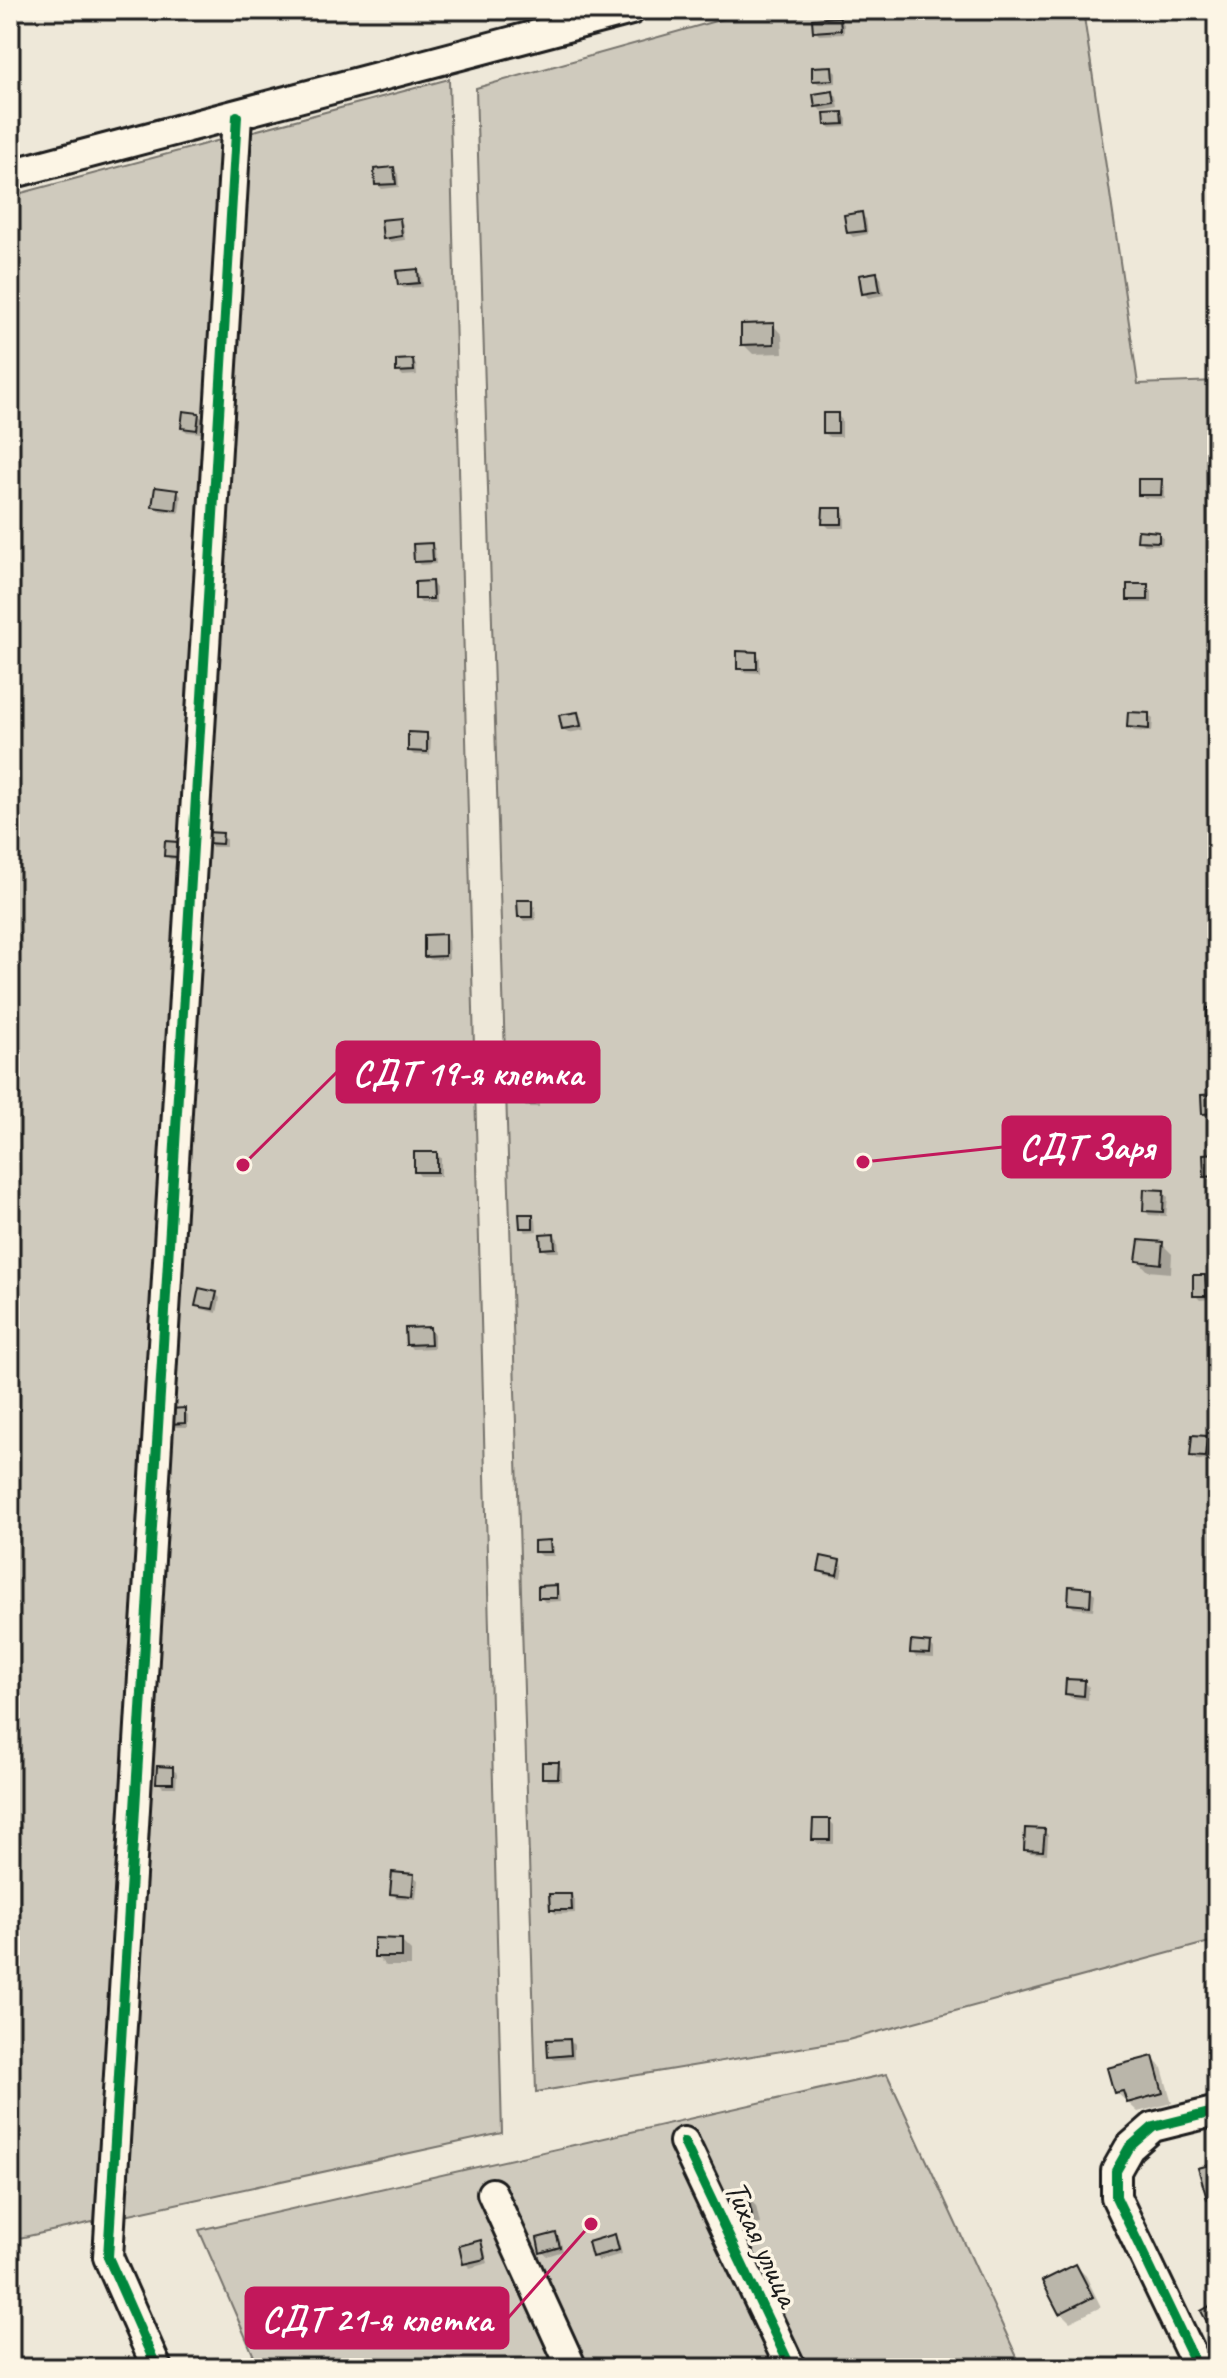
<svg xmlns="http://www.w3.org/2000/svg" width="1227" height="2378" font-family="Caveat,sans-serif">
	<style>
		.green { fill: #cfcabd; stroke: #76736c; stroke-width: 2 }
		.shadow { fill: #0003 }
		.building { fill: #bab6aa; stroke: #1c1c1c; stroke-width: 2 }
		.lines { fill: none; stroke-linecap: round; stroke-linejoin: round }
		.minor-casing { stroke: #1c1c1c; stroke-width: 34 }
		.minor { stroke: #fcf5e5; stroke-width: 28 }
		.cycleway-casing { stroke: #fcf5e5; stroke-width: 15 }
		.cycleway { stroke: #00873e; stroke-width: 10 }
		.labels { text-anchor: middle; stroke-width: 7; stroke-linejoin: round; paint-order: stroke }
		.street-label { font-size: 34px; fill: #1c1c1c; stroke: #fcf5e5 }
		.leader { fill: none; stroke: #c2185b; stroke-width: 3 }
		.callout-dot { fill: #c2185b; stroke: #fcf5e5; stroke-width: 3 }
		.callout { fill: #c2185b; stroke: #c2185b; stroke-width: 3 }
		.callout-label { font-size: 36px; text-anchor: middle; font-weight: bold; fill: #fff }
	</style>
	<rect width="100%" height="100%" fill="#eee8d9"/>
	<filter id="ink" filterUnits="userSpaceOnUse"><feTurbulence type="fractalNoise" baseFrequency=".0125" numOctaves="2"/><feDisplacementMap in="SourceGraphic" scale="16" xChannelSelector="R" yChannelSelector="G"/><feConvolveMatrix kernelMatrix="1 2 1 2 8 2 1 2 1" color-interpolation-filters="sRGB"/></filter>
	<g filter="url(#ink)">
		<g class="green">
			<path d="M755,10h328l55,374 79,-3v1559l-369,100 -312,52 -60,-2004z"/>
			<path d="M449,79l53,2054 -492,107v-2044z"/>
			<path d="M887,2074l135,294h-763l-60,-138z"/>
		</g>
		<g class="shadow">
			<path d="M1058,10h22v1l-18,3z"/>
			<path d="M839,19l5,5v10l-25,1 -4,-4z"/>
			<path d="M831,68l5,5v10l-17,1 -5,-4z"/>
			<path d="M833,93l4,4 2,11 -18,3 -4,-5z"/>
			<path d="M843,114l4,5v8l-16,1 -4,-4z"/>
			<path d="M393,169l5,5 1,13 -17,2 -5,-5z"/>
			<path d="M861,215l5,4 2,15 -15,3 -5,-5z"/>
			<path d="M399,220l4,4 2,16 -15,2 -5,-4z"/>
			<path d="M417,271l5,5 1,11 -19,1 -5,-4z"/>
			<path d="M877,274l4,4 3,17 -16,3 -4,-5z"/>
			<path d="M773,325l9,10 1,18 -30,1 -10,-10z"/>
			<path d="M412,361l4,4 1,10 -14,1 -5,-5z"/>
			<path d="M198,415l5,4 -2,14 -14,-1 -4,-4z"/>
			<path d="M837,415l5,5v17h-13l-4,-4z"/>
			<path d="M1161,481l4,5v13l-20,-1 -5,-4z"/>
			<path d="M177,492l4,4 -2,17 -20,-2 -5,-5z"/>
			<path d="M841,510l4,5v13h-16l-5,-5z"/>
			<path d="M1158,534l5,4 -1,7h-18l-5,-5z"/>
			<path d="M431,545l4,4 1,15 -16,1 -4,-4z"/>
			<path d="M10,581l8,5 -1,19h-7z"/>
			<path d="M432,583l4,5v15h-15l-4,-5z"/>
			<path d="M1147,586l5,5v12h-19l-4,-4z"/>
			<path d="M756,654l4,4v15l-17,-1 -4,-4z"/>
			<path d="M10,658l7,5 -1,15h-6z"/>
			<path d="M578,714l4,4 2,12 -16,3 -5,-5z"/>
			<path d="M1148,715l5,4 -1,13 -18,-1 -5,-4z"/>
			<path d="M426,735l5,4 -1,16h-16l-4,-4z"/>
			<path d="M222,835l4,4v8h-14l-4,-5z"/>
			<path d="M177,844l4,4 -1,12 -10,-1 -4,-4z"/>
			<path d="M531,902l4,5 1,13 -12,1 -4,-5z"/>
			<path d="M444,936l4,5 1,18 -18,1 -5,-4z"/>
			<path d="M534,1090l5,4v13h-13l-5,-4z"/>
			<path d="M1217,1096v21h-8l-5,-4z"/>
			<path d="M436,1154l5,4v18h-21l-4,-5z"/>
			<path d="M1217,1155v25h-6l-5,-4z"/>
			<path d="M1163,1192l5,5 -2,19 -17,-1 -4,-5z"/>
			<path d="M532,1216l4,4 1,11 -11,1 -4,-5z"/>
			<path d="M554,1235l4,4 1,13h-12l-4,-4z"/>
			<path d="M1162,1244l10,10 -1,19 -23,-2 -9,-10z"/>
			<path d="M1204,1277l5,4v18l-9,1 -5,-5z"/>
			<path d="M216,1294l4,4 -3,15 -15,-4 -5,-4z"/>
			<path d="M429,1329l5,5v14l-22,1 -4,-5z"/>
			<path d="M184,1410l4,5v12h-12l-5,-4z"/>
			<path d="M1206,1438l4,4 -1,19 -13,-1 -4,-4z"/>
			<path d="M549,1542l5,5v9h-13l-5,-4z"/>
			<path d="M839,1562l4,4 -2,12 -16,-3 -5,-5z"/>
			<path d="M556,1587l4,5 1,9 -16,1 -5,-5z"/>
			<path d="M1090,1590l5,4 -2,16 -19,-2 -4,-4z"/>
			<path d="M930,1645l4,4v9l-18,-1 -4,-5z"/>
			<path d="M1084,1682l5,5 -1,13 -17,-2 -4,-4z"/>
			<path d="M558,1764l4,4v13h-14l-4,-4z"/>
			<path d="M172,1769l5,4 -1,14h-13l-5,-5z"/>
			<path d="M830,1821l4,4v19h-15l-5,-4z"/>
			<path d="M1044,1831l4,4 -1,19 -17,-1 -4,-4z"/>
			<path d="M413,1876l5,4 -2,19 -19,-1 -5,-5z"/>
			<path d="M571,1896l4,4v13l-19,1 -4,-4z"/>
			<path d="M401,1941l10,10v15h-25l-10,-10z"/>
			<path d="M570,2041l4,4v14l-20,1 -5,-4z"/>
			<path d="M1152,2058l10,10 10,35 -34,9 -22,-20z"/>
			<path d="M1217,2165v41l-9,-8z"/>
			<path d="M746,2196l10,10 4,18 -22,5 -14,-28z"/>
			<path d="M556,2235l4,4 3,12 -16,5 -5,-4z"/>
			<path d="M614,2237l5,4 3,13 -24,7 -4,-5z"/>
			<path d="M480,2243l4,4 4,16 -18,5 -5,-5z"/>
			<path d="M1076,2266l10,10 15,31 -31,15 -9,-9z"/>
		</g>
		<g class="building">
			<path d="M840,17l1,13 -28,2 -1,-13z"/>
			<path d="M832,66l1,14 -21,1v-14z"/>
			<path d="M833,91l2,13 -20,3 -2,-13z"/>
			<path d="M843,112l1,12 -19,1 -1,-12z"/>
			<path d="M394,167l2,17 -21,1 -1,-16z"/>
			<path d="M862,212l3,19 -18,2 -3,-18z"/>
			<path d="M400,218l2,18 -19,3 -2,-19z"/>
			<path d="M418,269l1,14 -21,2 -2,-14z"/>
			<path d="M877,272l3,19 -18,3 -3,-19z"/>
			<path d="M774,323v21l-33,1v-21z"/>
			<path d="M413,359l1,12 -18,1v-12z"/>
			<path d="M183,411l16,2 -2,17 -16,-2z"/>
			<rect x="823" y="413" width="15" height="20"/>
			<path d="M1138,479h24l-1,16h-23z"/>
			<path d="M155,487l23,3 -2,20 -24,-3z"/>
			<path d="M823,508h19v16h-20z"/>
			<path d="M1138,530l21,2v10l-22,-1z"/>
			<path d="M432,543l1,18 -19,1 -1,-18z"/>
			<path d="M10,579h5l-2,23h-3z"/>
			<path d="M432,581l1,18h-18v-17z"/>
			<rect x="1127" y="584" width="21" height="16"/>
			<path d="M737,651l20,1v17h-20z"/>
			<path d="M578,712l3,14 -19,3 -3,-14z"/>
			<path d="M1128,712l21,1v16l-22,-2z"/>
			<path d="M408,732l19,1v19l-19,-1z"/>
			<path d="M206,832l17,1 -1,11 -16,-1z"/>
			<path d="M165,841l13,1 -1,15 -13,-1z"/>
			<path d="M517,900h15v17h-14z"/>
			<path d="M445,934v22l-21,1v-22z"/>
			<path d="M1207,1008h10v15l-10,1z"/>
			<rect x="519" y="1088" width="16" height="16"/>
			<path d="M1217,1094v19l-15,1 -1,-19z"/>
			<rect x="414" y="1152" width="23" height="20"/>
			<path d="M1217,1153v23l-13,1 -1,-23z"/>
			<path d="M1144,1189l20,1 -1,22 -20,-1z"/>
			<path d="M519,1214h14v14h-13z"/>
			<path d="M554,1233l1,15 -14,1 -1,-15z"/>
			<path d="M1139,1240l24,2 -2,22 -25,-3z"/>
			<path d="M1193,1275h12l1,21h-13z"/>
			<path d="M199,1288l18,4 -4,17 -18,-3z"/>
			<path d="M430,1327l1,17 -25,1 -1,-17z"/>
			<path d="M185,1408v15l-16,1v-15z"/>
			<path d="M1192,1435l15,1 -2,21 -15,-1z"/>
			<path d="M550,1540l1,12h-17v-11z"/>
			<path d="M821,1556l19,4 -3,15 -19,-4z"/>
			<path d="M557,1585v13h-19v-12z"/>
			<path d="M1069,1586l22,2 -1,18 -22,-2z"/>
			<path d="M911,1641l20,2 -1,11 -20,-1z"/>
			<path d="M1066,1679l19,1 -1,16 -19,-2z"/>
			<path d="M542,1762h17l-1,16h-16z"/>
			<path d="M157,1766l16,1v16h-17z"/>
			<path d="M813,1819h17v21h-18z"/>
			<path d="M1025,1828l20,1 -2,22 -19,-1z"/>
			<path d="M392,1872l22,2 -2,22 -22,-2z"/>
			<path d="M549,1894h22l1,16h-22z"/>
			<path d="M374,1938l28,1v18h-28z"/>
			<path d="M570,2039l1,16 -23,2 -1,-17z"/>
			<path d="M1153,2056l10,37 -36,10 -4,-12 -9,2 -7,-25z"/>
			<path d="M1217,2163v33l-10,3 -9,-31z"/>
			<path d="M747,2194l5,20 -25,6 -6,-20z"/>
			<path d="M556,2233l4,14 -20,6 -3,-15z"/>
			<path d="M615,2234l4,16 -27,7 -4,-15z"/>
			<path d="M481,2240l4,19 -22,5 -4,-18z"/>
			<path d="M1076,2264l17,33 -34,17 -17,-33z"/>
			<path d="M1217,2302v39l-16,-30z"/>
		</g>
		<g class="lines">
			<defs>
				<g id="minor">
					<path d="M10,174l621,-164"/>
					<path d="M684,2142l107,226"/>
					<path d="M492,2193l80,175"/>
					<path d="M157,2368l-49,-111 129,-2141"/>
					<path d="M1198,2368l-82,-171v-26l13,-23 24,-21 64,-16"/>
				</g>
			</defs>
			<use href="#minor" class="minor-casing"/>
			<use href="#minor" class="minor"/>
			<defs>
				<g id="cycleway">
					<path d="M684,2142l107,226"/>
					<path d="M157,2368l-49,-111 129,-2141"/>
					<path d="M1198,2368l-82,-171v-26l13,-23 24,-21 64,-16"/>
				</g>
			</defs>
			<use href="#cycleway" class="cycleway-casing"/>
			<use href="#cycleway" class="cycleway"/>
		</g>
	</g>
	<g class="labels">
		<g class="street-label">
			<text transform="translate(763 2243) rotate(65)" y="12">Тихая улица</text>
		</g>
	</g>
	<path class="leader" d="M243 1165L337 1072M863 1162L1003 1147M591 2224L508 2318"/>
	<g class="callout-dot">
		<circle cx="243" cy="1165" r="8"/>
		<circle cx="863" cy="1162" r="8"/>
		<circle cx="591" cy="2224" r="8"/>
	</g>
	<g class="callout">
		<rect x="337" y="1042" width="262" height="60" rx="8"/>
		<rect x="1003" y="1117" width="167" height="60" rx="8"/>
		<rect x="246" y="2288" width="262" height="60" rx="8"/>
	</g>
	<g class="callout-label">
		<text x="468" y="1085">СДТ 19-я клетка</text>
		<text x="1087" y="1159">СДТ Заря</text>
		<text x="377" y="2331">СДТ 21-я клетка</text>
	</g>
	<rect width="1227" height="2378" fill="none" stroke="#fcf5e5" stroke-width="40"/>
	<rect x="20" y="20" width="1187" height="2338" fill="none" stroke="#1c1c1c" stroke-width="3" filter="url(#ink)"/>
</svg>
